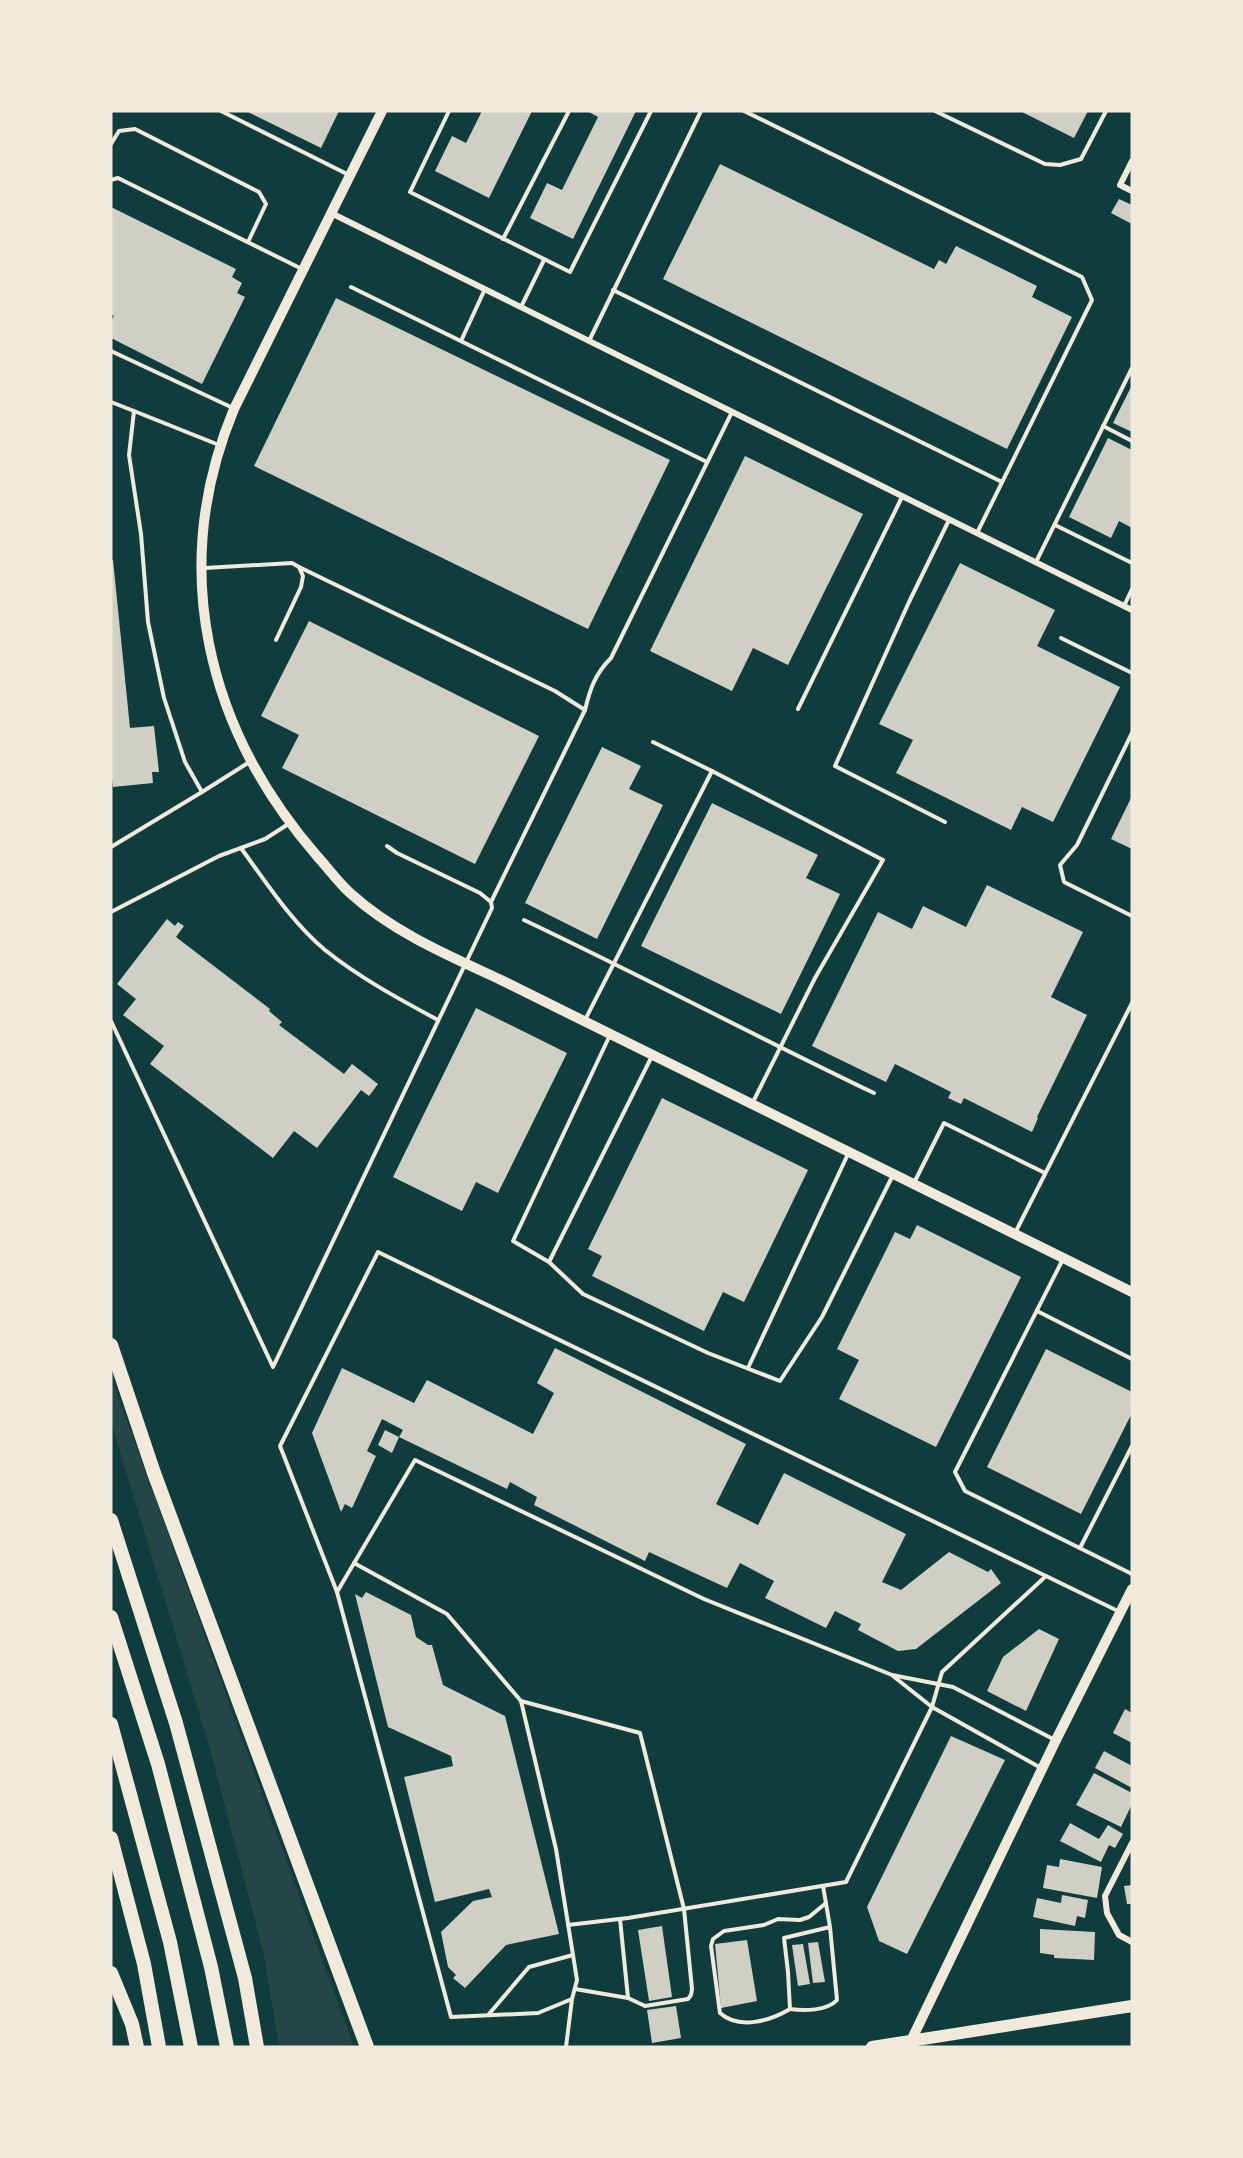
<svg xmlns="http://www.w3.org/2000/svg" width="1243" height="2158" font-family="'Open Sans',sans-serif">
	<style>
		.green { fill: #244646 }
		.building { fill: #cfcfc3 }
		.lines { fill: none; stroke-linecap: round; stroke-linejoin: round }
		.service { stroke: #f1e9da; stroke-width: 4 }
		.minor { stroke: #f1e9da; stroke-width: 6 }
		.secondary { stroke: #f1e9da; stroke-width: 10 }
		.primary { stroke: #f1e9da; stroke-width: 12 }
		.motorway { stroke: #f1e9da; stroke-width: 14 }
	</style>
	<rect width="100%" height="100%" fill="#0f3d3e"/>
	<path class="green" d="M111,1377l243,670h-75l-15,-92 -54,-206 -99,-327z"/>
	<g class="building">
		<path d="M246,111h93l-18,37z"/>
		<path d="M482,111h50l-43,87 -54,-27 17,-35 14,7z"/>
		<path d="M587,111h49l-63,128 -43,-21 17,-35 15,7 36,-73z"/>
		<path d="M1020,111h68l-14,27z"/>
		<path d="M720,164l214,105 5,-9 7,4 10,-18 81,40 -5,11 40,20 -65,132 -344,-170z"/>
		<path d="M1119,199l13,6v19l-21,-11z"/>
		<path d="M111,207l125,62 -4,8 10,6 -5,10 8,4 -43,87 -91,-46v-17l3,-5 -3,-2z"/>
		<path d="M336,298l334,162 -82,169 -334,-163z"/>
		<path d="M1132,385v47l-19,-9z"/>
		<path d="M1108,438l24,12v78l-13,-7 -8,17 -42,-21z"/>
		<path d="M745,456l118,58 -75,151 -35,-17 -21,43 -82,-40z"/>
		<path d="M111,560h2l17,168 24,-2 5,46h-7l1,11 -40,4 -2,-17z"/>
		<path d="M960,563l95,47 -18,36 83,41 -67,135 -31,-15 -11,23 -115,-57 17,-33 -34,-16z"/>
		<path d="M309,621l230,115 -64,128 -193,-96 17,-33 -38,-19z"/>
		<path d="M602,747l39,19 -12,23 34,16 -66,134 -72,-36z"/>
		<path d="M1132,796v53l-21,-10z"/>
		<path d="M712,803l106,52 -12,23 34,16 -59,120 -140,-68z"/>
		<path d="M987,885l96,47 -32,65 36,18 -50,102 1,1 -6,14 -68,-34 -3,6 -13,-6 3,-6 -56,-28 -9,18 -74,-36 66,-134 34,17 11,-23 43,21z"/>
		<path d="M167,919l8,7 3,-4 6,4 -8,11 94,72 -1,2 13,11 -3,3 65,49 8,-10 26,20 -9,12 -8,-6 -44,58 -23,-17 -21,27 -123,-94 14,-18 -41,-31 13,-16 -19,-15z"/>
		<path d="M476,1008l91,45 -69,140 -22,-11 -14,29 -69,-34z"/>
		<path d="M662,1098l146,72 -64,132 -21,-10 -19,39 -112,-55 10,-20 -14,-7z"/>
		<path d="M917,1225l104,52 -85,170 -97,-48 20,-39 -22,-11 58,-117 15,7z"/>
		<path d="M555,1348l191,96 -30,60 42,21 26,-52 122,61 -24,48 19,8 48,-38 39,20 3,-3 10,14 -85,66 -18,2 -40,-21 3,-6 -26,-13 -9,17 -61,-30 9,-17 -34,-18 -13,25 -78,-36 -4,9 -111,-56 3,-8 -27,-15 -3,7 -108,-52 -7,16 -14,-8 7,-15 14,7 4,-7 -21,-11 -15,32 9,5 -24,52 -7,-4 -4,8 -29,-79 30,-65 72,35 13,-23 106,54 21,-41 -17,-10z"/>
		<path d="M1046,1349l86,43v21l-51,101 -94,-47z"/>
		<path d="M366,1592l45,23 5,22 12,8h4l11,40 62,31 9,36 45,182 -53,11 -41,43 -12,-10 3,-3 -8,-8 -7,-35 32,-31 19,-4 -3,-8 -54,13 -31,-125 49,-11 -2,-10 -63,-29 -33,-133 7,4z"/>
		<path d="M1039,1629l20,10 -33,72 -39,-20 16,-34z"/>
		<path d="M1125,1709l7,4v30l-19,-10z"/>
		<path d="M951,1736l54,24 -98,194 -28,-13 -12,-34z"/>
		<path d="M1104,1751l28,15v22l-37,-20z"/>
		<path d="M1094,1773l38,20v11l-11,23 -45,-22z"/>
		<path d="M1070,1823l29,16 9,-14 15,9 -8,14 -6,-3 -8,17 -41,-21z"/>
		<path d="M1060,1859l42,8 -5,31 -54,-10 4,-23 12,2z"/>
		<path d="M1132,1885v19h-5l-3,-18z"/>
		<path d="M1062,1895l26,5 -3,18 -8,-2 -2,10 -42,-9 4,-19 24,5z"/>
		<path d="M662,1926l10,71 -23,4 -11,-71z"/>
		<path d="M1040,1929l55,3 -1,28 -40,-2v-3l-14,-2z"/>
		<path d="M747,1940l10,61 -36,7 -6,-64z"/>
		<path d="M818,1942l7,40 -12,1 -5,-40z"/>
		<path d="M803,1944l7,40 -12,2 -6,-41z"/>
		<path d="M676,2006l5,32 -29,5 -5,-33z"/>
	</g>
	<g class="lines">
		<g class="service">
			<path d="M221,111l128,64"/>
			<path d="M449,111l-39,81 160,80 81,-161"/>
			<path d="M744,111l338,166 10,23 -115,233"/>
			<path d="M935,111l110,53 15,1 21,-6 25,-48"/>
			<path d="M111,144l8,-13 16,-2 124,63 7,12 -18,38"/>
			<path d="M111,180l7,-2 184,91"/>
			<path d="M503,239l66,-128"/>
			<path d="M351,287l356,175"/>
			<path d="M613,290l389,192"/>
			<path d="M521,307l23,-47"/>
			<path d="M461,341l24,-52"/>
			<path d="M589,341l112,-230"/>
			<path d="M111,351l122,57"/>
			<path d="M111,402l23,9"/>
			<path d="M1103,426l29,15"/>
			<path d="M219,445l-85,-34 -5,44 12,79 7,88 16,76 21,64 17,30 49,-31"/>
			<path d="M1055,525l77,38"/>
			<path d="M1036,562l96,-194"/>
			<path d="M299,567l256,124 30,19 -94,192"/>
			<path d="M205,568l87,-5 7,4 4,9 -2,11 -25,53"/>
			<path d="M1124,606l8,-17"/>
			<path d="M1061,638l71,35"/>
			<path d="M798,709l104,-212"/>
			<path d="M585,710c5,-21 10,-36 26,-52l121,-246"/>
			<path d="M1132,733l-55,112 -17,20 4,17 68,34"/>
			<path d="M653,742l59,29"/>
			<path d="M945,822l-110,-56 74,-164 40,-82"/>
			<path d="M111,847l91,-55"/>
			<path d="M241,848c24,33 52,76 84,102 35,28 74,49 113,70"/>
			<path d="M111,912l108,-56 46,-17 25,-16"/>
			<path d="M524,920c118,56 233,117 350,173"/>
			<path d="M585,1020l127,-249 171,89 -68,118 -62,124"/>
			<path d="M111,1021l162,346 219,-459 -1,-6 -11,-9 -83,-40 -10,-7"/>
			<path d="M652,1056l-103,206 34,32 125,59 72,28 42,-64 71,-142"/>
			<path d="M914,1183l30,-60 101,50"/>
			<path d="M1015,1233l117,-230"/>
			<path d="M1063,1259l-108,213 10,19 167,83"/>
			<path d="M549,1262l-36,-21 97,-206"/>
			<path d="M1037,1311l95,48"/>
			<path d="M748,1368l100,-214"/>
			<path d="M1080,1548l52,-102"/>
			<path d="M354,1563l93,51 74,87 35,148 21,131 -5,19 -6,48"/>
			<path d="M337,1592l-57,-146 98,-194 668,324"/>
			<path d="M893,1676l39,31 109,61"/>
			<path d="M521,1701l119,32 44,176 8,80 -1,6 -3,4 -43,7 -17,-8"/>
			<path d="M823,1886l7,41 7,73c-10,11 -33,11 -47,9l-2,-37 -4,-34 46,-11"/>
			<path d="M568,1925l60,-7 218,-36 86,-175 10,-35 104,-96 74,36"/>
			<path d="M575,1989l53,9 -8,-79"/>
			<path d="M572,1999l-34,14 -87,4 -114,-425 78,-132 289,139 188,76 61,12 102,53"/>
			<path d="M790,2009c-20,12 -51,21 -70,4l-9,-67 2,-7 11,-8 40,-6 14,-6 22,1 9,-3 17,-14"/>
			<path d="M489,2014l40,-47 44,-12"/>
		</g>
		<g class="minor">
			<path d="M1132,161l-12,24 12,6"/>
			<path d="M331,213l801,397"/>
			<path d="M1132,1843l-27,53 2,17 12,22 13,7"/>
		</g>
		<g class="secondary">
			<path d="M382,111l-148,298c-66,159 -28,319 83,447 11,12 21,26 33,37 43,39 97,62 149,86l633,313"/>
			<path d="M908,2047l148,-307 76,-151"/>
		</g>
		<path class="primary" d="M872,2047l260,-41"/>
		<g class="motorway">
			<path d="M111,1345l43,128 213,574"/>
			<path d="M111,1520l65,203 69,255 12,69"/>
			<path d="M111,1617l47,147 53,203 16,80"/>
			<path d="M111,1724l59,218 21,105"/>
			<path d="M111,1838l33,126 15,83"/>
			<path d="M111,1973l21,51 5,23"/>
		</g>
	</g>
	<rect width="1243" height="2158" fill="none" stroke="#f1e9da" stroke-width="225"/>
</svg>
